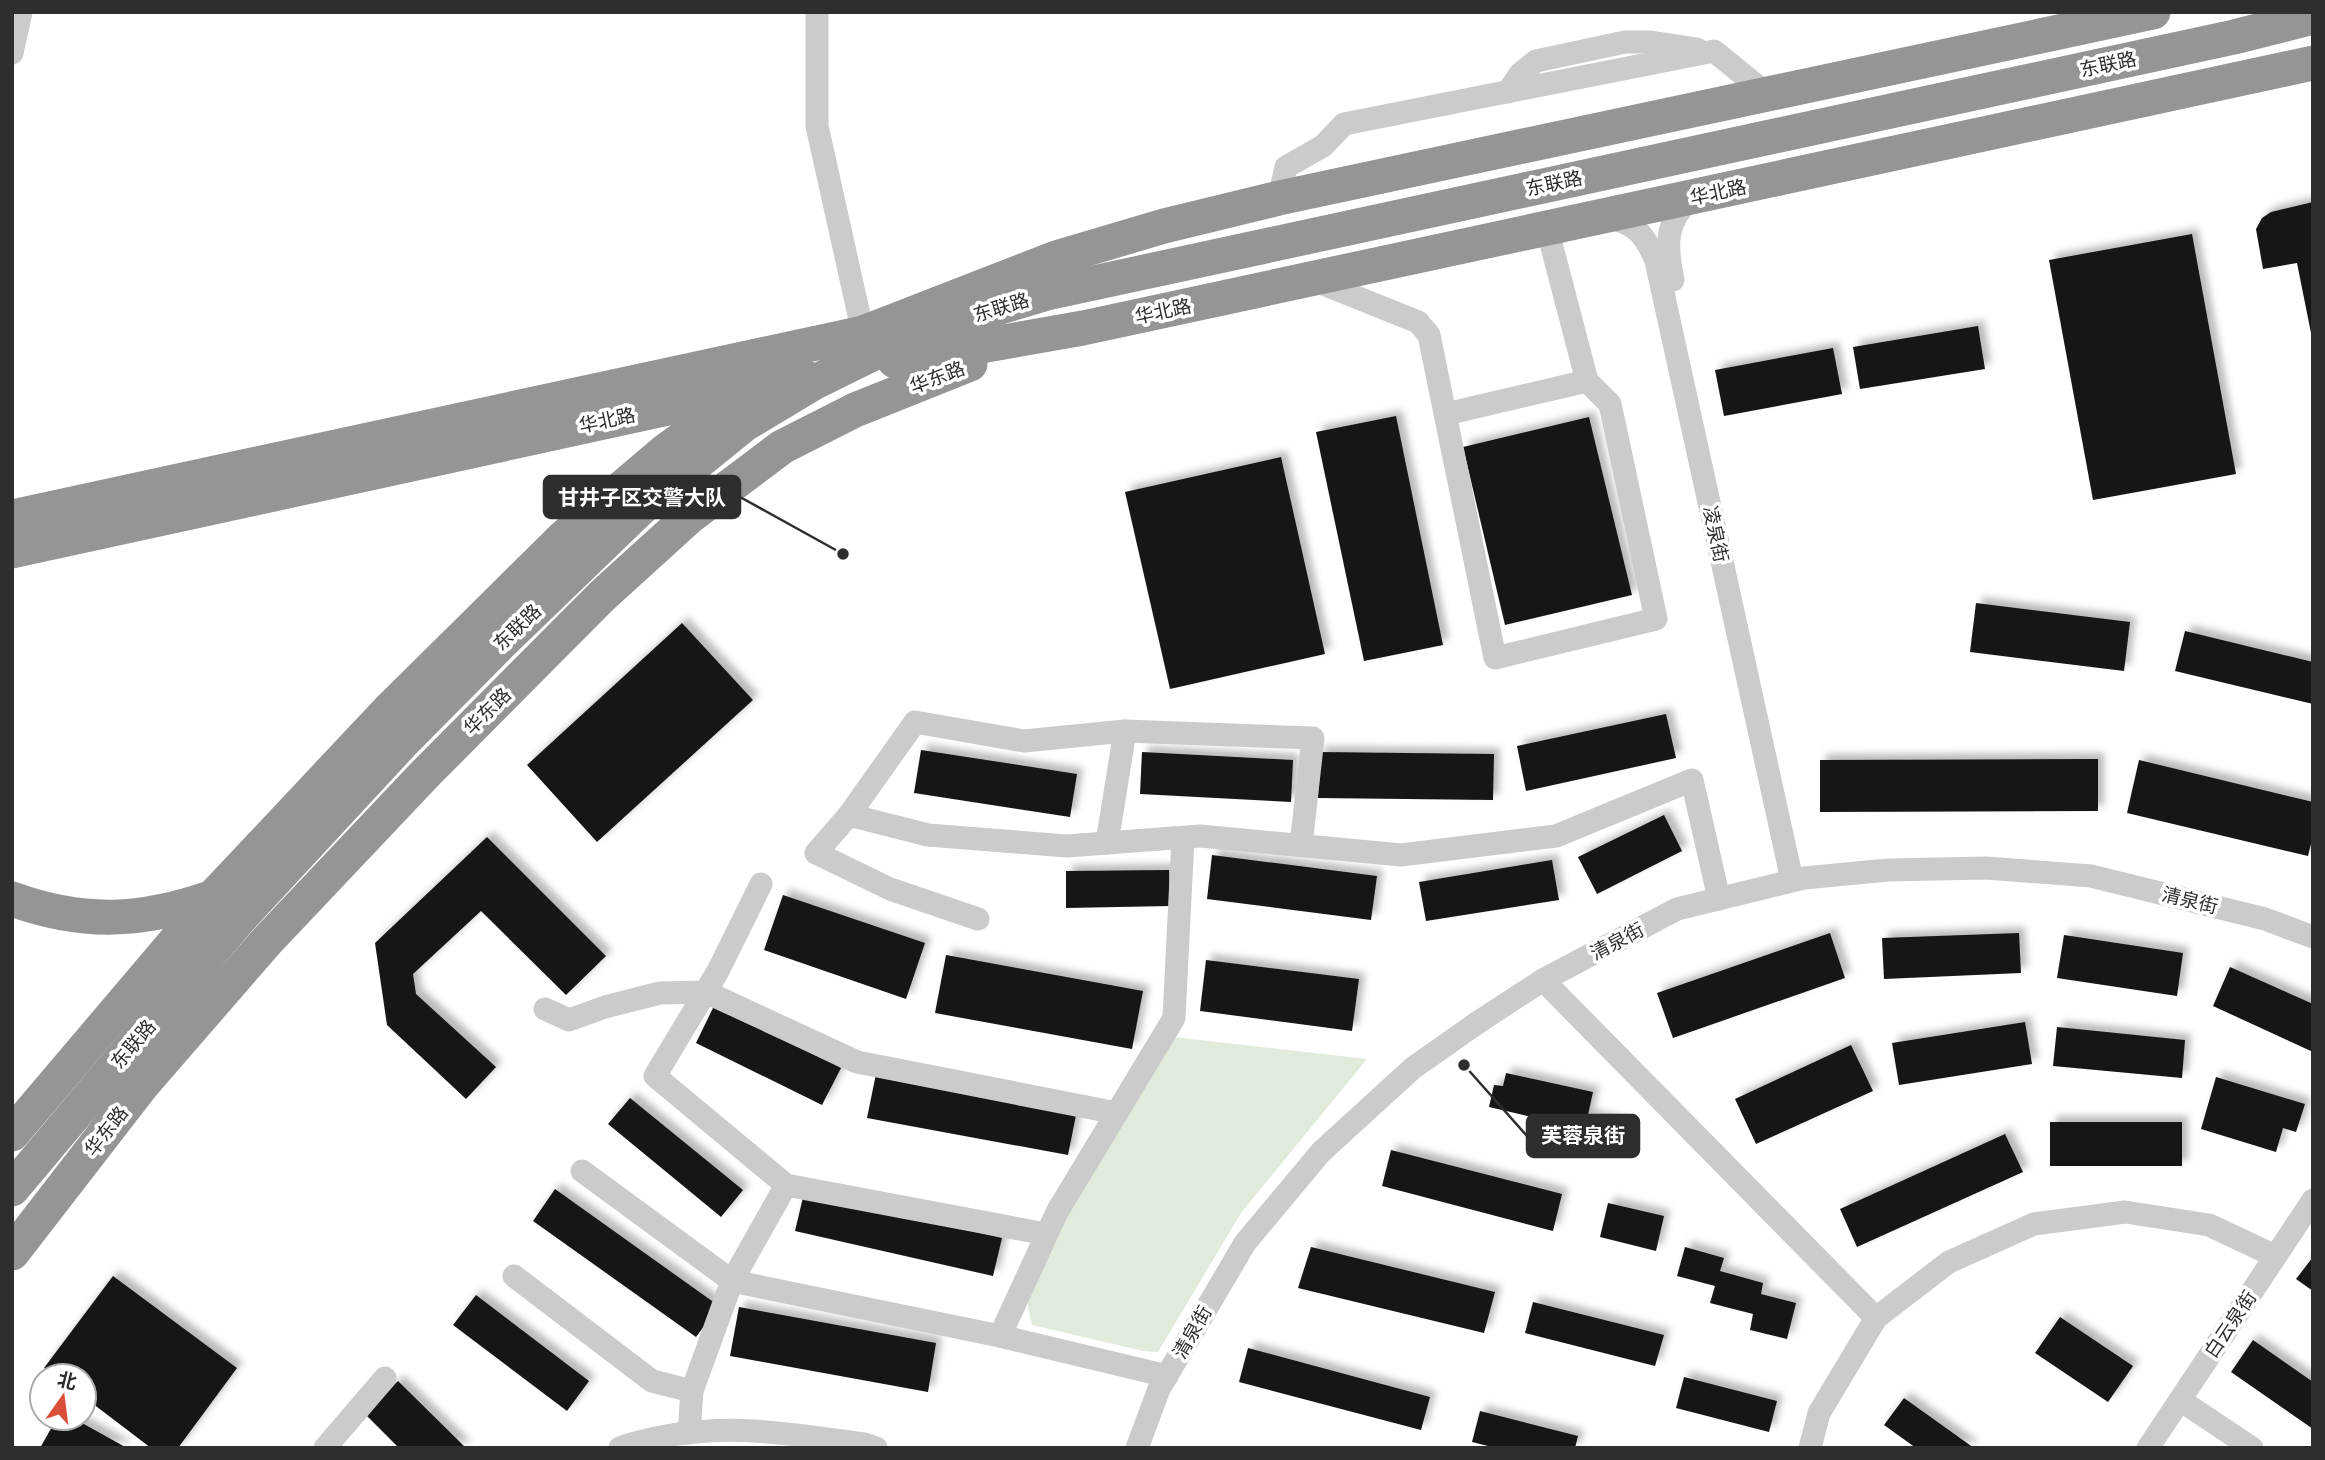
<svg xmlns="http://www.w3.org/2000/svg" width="2325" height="1460" font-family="Commissioner,'Noto Sans SC',sans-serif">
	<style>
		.green { fill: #e1ebdc }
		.building { fill: #151515; filter: url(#shadow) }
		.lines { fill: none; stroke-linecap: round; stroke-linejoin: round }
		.minor { stroke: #cbcbcb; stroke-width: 23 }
		.highway { stroke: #959595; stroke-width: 35 }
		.labels { text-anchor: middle; stroke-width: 7; stroke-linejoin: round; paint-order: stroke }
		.street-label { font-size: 19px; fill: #2e2e2e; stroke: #fff }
		.leader { fill: none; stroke: #2e2e2e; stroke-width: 2.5 }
		.callout-dot { fill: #2e2e2e; stroke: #fff; stroke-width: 2.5 }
		.callout { fill: #2e2e2e; stroke: #2e2e2e; stroke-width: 2.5 }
		.callout-label { font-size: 21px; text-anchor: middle; font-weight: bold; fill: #fff }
	</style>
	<defs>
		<filter id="shadow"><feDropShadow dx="6" dy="-6" stdDeviation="3.5" flood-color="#0004"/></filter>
	</defs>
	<rect width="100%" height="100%" fill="#fff"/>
	<path class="green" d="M1173,1037l194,22 -126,154 -83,139 -15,-1 -111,-26 -5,-23 49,-104z"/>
	<g class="building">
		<path d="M2313,202v135l-1,1 -15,-75 -34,6 -7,-40 6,-11 9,-6z"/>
		<path d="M2192,234l44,240 -143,26 -44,-240z"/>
		<path d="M1978,326l7,43 -125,20 -7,-42z"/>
		<path d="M1833,348l9,46 -118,22 -9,-46z"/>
		<path d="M1396,416l47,229 -79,16 -48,-229z"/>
		<path d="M1589,417l43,178 -127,30 -42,-178z"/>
		<path d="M1281,457l44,197 -155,35 -45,-197z"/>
		<path d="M1976,603l154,19 -6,49 -154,-19z"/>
		<path d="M682,623l71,77 -156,142 -70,-77z"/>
		<path d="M2185,631l128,31v42l-138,-33z"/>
		<path d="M1666,714l10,44 -150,33 -9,-45z"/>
		<path d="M921,750l156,24 -7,43 -156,-24z"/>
		<path d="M1142,752l151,8 -2,42 -151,-8z"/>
		<path d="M1319,752l175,2 -1,46 -175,-2z"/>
		<path d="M2098,759v52l-278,1v-52z"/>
		<path d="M2139,760l174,42v33l-5,21 -181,-43z"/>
		<path d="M1664,815l18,36 -85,43 -19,-37z"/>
		<path d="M487,837l119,119 -40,39 -85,-84 -68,63 3,20 80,73 -30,32 -79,-74 -12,-82z"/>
		<path d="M1212,855l165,21 -6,44 -164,-21z"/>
		<path d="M1552,860l7,40 -133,21 -7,-39z"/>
		<path d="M1169,870l1,36 -104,2v-37z"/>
		<path d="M783,895l142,48 -19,56 -142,-49z"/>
		<path d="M1830,933l15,45 -172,60 -16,-45z"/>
		<path d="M2019,933l2,40 -137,6 -2,-41z"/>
		<path d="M2064,935l119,18 -6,43 -120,-18z"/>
		<path d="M946,955l197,36 -11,58 -197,-36z"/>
		<path d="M1206,960l153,19 -7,52 -152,-20z"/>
		<path d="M2230,967l83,37v48l-100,-46z"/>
		<path d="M714,1006l127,62 -19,37 -126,-62z"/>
		<path d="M2025,1022l7,42 -133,21 -7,-42z"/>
		<path d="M2057,1027l128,13 -3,38 -129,-12z"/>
		<path d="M1851,1045l22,46 -117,53 -21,-45z"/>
		<path d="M1506,1073l87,19 -5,23 37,9 -7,34 -43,-10 4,-20 -90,-21 5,-22 9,1z"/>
		<path d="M876,1074l201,36 -9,45 -201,-37z"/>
		<path d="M2216,1077l89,27 -9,28 -13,-4 -7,24 -75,-23z"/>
		<path d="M630,1098l113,92 -22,27 -113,-93z"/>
		<rect x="2050" y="1122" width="132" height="44"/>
		<path d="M2005,1134l18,38 -166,75 -17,-38z"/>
		<path d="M1391,1150l171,44 -9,37 -171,-45z"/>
		<path d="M555,1189l164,117 -23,31 -163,-116z"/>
		<path d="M804,1193l198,45 -9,38 -198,-45z"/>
		<path d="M1608,1203l56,13 -8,35 -56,-14z"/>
		<path d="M1311,1247l184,45 -11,41 -186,-45z"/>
		<path d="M1685,1247l39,11 -4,13 43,12 -2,11 35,9 -9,36 -37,-9 3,-16 -43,-11 5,-17 -38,-10z"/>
		<path d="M2313,1257v34l-17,-12z"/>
		<path d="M113,1276l124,92 -59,80h-27l-67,-51v-21h-29l-11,-8z"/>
		<path d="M476,1295l113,86 -22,30 -114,-86z"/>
		<path d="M1533,1302l131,33 -9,31 -130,-33z"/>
		<path d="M739,1307l197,36 -8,49 -198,-36z"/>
		<path d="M2060,1317l73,49 -25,36 -73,-49z"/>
		<path d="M2253,1340l60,42v47l-82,-57z"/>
		<path d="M1248,1348l182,49 -9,33 -182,-48z"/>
		<path d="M1684,1377l93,24 -8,31 -93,-24z"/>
		<path d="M398,1381l68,67h-67l-34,-34z"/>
		<path d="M1904,1398l70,50h-58l-32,-23z"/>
		<path d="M1480,1411l98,25 -3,12h-79l-24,-6z"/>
		<path d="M57,1418h16l54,30h-87z"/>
	</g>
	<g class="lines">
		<g class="minor">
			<path d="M817,12v114l46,207"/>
			<path d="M12,53l9,-41"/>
			<path d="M1508,92l12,-18 16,-13 89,-19h26l46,7"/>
			<path d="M1279,198l7,-31 37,-21 21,-22 370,-73 53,43"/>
			<path d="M1606,217c29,6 39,17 50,44l136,619"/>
			<path d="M1311,279l107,43 11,13 66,323 161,-39 -46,-215 -23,-23"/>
			<path d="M1673,280c-7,-34 -9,-59 20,-83"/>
			<path d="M1446,414l141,-33 -40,-153"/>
			<path d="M849,815l79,20 139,11 133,-10 201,19 155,-19 136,-56 27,119"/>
			<path d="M1107,843l18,-112"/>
			<path d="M761,884l-43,87 -63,105 131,109 260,49"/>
			<path d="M978,919l-88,-30 -74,-36 33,-38 66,-93 109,19 101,-10 188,7 -12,107"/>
			<path d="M1543,980l333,338"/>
			<path d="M545,1009l24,11 36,-13 55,-14 46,-1 151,70 260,51"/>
			<path d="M582,1171l150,110 268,55 167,40"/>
			<path d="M514,1276l138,105 40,10"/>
			<path d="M1000,1336l57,-124 117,-194 9,-180"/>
			<path d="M2180,1400l72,48"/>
			<path d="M689,1433l3,-42 40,-110 54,-96"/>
			<path d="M325,1448l60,-70"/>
			<path d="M620,1448c11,-5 24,-7 36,-10 73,-16 135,-4 208,6l12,4"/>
			<path d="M1137,1448l22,-59 86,-146 76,-91 92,-84 64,-45 66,-43 134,-71 127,-31 84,-8 98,-2 105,8 174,43 48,18"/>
			<path d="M1810,1448l9,-35 57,-95 73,-56 85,-38 91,-12 84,13 66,31"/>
			<path d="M2148,1448l165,-248"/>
		</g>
		<g class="highway">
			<path d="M895,361l188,-33 1230,-265"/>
			<path d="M12,517l851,-184 193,-75 108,-32 115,-28 874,-186"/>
			<path d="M12,551l794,-173"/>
			<path d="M12,899c72,26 130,23 201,-2"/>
			<path d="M12,1134l201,-237 175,-186 176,-174 100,-85 76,-55"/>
			<path d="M12,1189l227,-270 162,-175 100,-101 140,-135 104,-84 70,-42 79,-39 83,-29 70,-21 1187,-256 79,-20"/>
			<path d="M12,1253l130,-168 124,-143 159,-168 177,-178 87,-79 93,-70 73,-37 115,-46"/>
		</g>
	</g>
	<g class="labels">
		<g class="street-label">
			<text transform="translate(2108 64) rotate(-12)" y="7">东联路</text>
			<text transform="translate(1554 183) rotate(-12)" y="7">东联路</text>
			<text transform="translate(1718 192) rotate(-12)" y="7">华北路</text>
			<text transform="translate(1001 307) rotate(-17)" y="7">东联路</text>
			<text transform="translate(1163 311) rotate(-12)" y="7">华北路</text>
			<text transform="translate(937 377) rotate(-21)" y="7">华东路</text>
			<text transform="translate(607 420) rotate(-12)" y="7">华北路</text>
			<text transform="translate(1716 534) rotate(78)" y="7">凌泉街</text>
			<text transform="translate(517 627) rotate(-44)" y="7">东联路</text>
			<text transform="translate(487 711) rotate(-45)" y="7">华东路</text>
			<text transform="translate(2190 900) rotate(14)" y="7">清泉街</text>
			<text transform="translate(1617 941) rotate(-28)" y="7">清泉街</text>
			<text transform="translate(133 1044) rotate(-50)" y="7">东联路</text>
			<text transform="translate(106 1131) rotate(-52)" y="7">华东路</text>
			<text transform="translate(2230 1324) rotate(-56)" y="7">白云泉街</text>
			<text transform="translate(1192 1332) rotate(-60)" y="7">清泉街</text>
		</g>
	</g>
	<path class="leader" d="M843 554L740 497M1464 1065L1527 1136"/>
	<g class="callout-dot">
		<circle cx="843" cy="554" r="7"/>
		<circle cx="1464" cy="1065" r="7"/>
	</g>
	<g class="callout">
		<rect x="544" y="476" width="196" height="42" rx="7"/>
		<rect x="1527" y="1115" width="112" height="42" rx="7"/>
	</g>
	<g class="callout-label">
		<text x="642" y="505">甘井子区交警大队</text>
		<text x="1583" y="1143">芙蓉泉街</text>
	</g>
	<rect width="2325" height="1460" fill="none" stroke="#2e2e2e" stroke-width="28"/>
	<g transform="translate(63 1397) rotate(14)"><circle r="33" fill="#ffffff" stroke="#ababab" stroke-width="2"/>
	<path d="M0-5L12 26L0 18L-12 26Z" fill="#db4f3a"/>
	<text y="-10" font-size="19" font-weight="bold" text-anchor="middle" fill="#2e2e2e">北</text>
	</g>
</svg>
